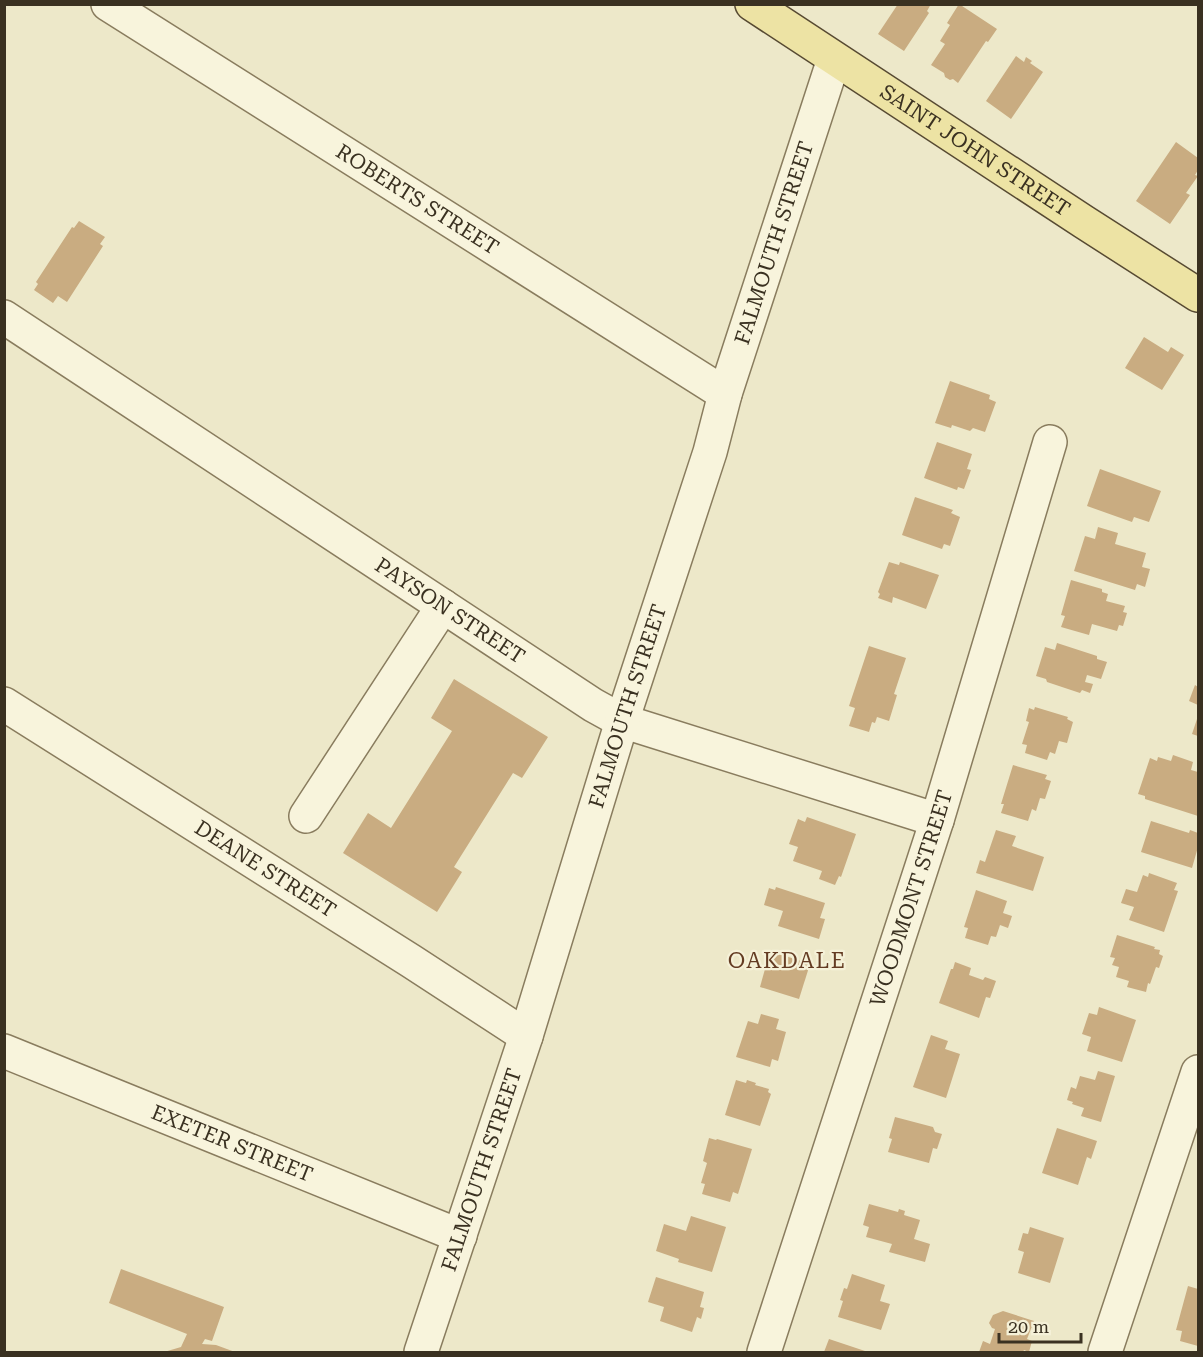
<svg xmlns="http://www.w3.org/2000/svg" width="1203" height="1357" font-family="'Roboto Serif',serif">
	<style>
		.building { fill: #c9ac81 }
		.lines { fill: none; stroke-linecap: round; stroke-linejoin: round }
		.minor-casing { stroke: #897c5e; stroke-width: 36 }
		.major-casing { stroke: #574a32; stroke-width: 36 }
		.minor { stroke: #f8f4dc; stroke-width: 33 }
		.major { stroke: #ede3a4; stroke-width: 33 }
		.labels { text-anchor: middle; stroke-width: 4.5; stroke-linejoin: round; paint-order: stroke }
		.street-label { font-size: 21px; fill: #3a3121; stroke: #f5f1d8 }
		.neighbourhood-label { font-size: 22px; letter-spacing: 1.5px; fill: #643c23; stroke: #f5f1d8 }
	</style>
	<rect width="100%" height="100%" fill="#ede8c9"/>
	<g class="building">
		<path d="M898,4h33l-4,7 2,2 -25,38 -26,-17z"/>
		<path d="M959,4l38,25 -9,13 -2,-1 -28,42 -5,-4 -3,1 -5,-3 -1,-4 -13,-8 14,-21 -5,-3 10,-16 -3,-2z"/>
		<path d="M1016,56l8,6 2,-5 6,4 -2,2 13,9 -32,47 -25,-18z"/>
		<path d="M1176,142l22,16v12l-3,5 3,1 -12,17 4,2 -20,29 -34,-23z"/>
		<path d="M79,221l26,16 -5,7 3,2 -36,56 -9,-6 -5,7 -19,-13 4,-6 -2,-2 36,-55 2,1z"/>
		<path d="M1144,337l24,15 3,-5 13,8 -22,35 -37,-22z"/>
		<path d="M950,381l40,14 -1,4 7,3 -11,30 -12,-4 -3,3 -18,-6 -1,3 -16,-5z"/>
		<path d="M937,442l35,12 -5,15 4,1 -7,19 -6,-2 -1,3 -33,-12z"/>
		<path d="M1100,469l61,22 -12,31 -15,-5 -2,5 -45,-16z"/>
		<path d="M915,497l38,13 -2,3 9,4 -10,29 -6,-2 -2,5 -40,-14z"/>
		<path d="M1098,527l20,6 -3,11 31,9 -4,14 8,2 -5,18 -8,-3 -2,6 -61,-19 11,-35 10,3z"/>
		<path d="M889,562l10,3 1,-3 39,13 -13,34 -33,-12 -1,6 -14,-5 2,-4 -2,-2z"/>
		<path d="M1071,580l31,9v3l6,2 -2,7 19,5 -2,6 4,1 -4,13 -4,-1 -2,6 -25,-7 -3,11 -28,-8 4,-11 -4,-1z"/>
		<path d="M1057,643l40,13v3l10,3 -6,17 -14,-4 -2,7 8,2 -3,9 -8,-3 -2,3 -33,-11 -1,-3 -10,-3 9,-29 10,3z"/>
		<path d="M869,646l37,12 -12,36 3,1 -8,26 -12,-4 -2,6 -3,-1 -3,10 -20,-6 6,-18 -6,-2z"/>
		<path d="M454,679l94,58 -26,41 -9,-5 -59,94 8,5 -25,40 -94,-59 25,-40 23,15 61,-97 -21,-13z"/>
		<path d="M1195,685l3,2v18l-9,-4z"/>
		<path d="M1035,707l33,10 -1,2 6,3 -6,21 -8,-2 -4,13 -5,-2 -3,8 -22,-7 2,-8 -5,-1 7,-22 -3,-1 3,-13 5,2z"/>
		<path d="M1198,716v20l-6,-2z"/>
		<path d="M1173,755l20,7 -2,8 7,2v44l-53,-17v-3l-7,-2 12,-36 7,3 1,-4 13,4z"/>
		<path d="M1013,765l34,10 -2,4 6,2 -6,18 -5,-1 -4,13 -4,-2 -4,12 -27,-8 3,-9h-3z"/>
		<path d="M807,817l49,17 -15,43 -2,-1 -4,9 -16,-6 3,-8 -29,-10 5,-14 -9,-3 9,-25 7,3z"/>
		<path d="M1151,821l38,12 1,-3 8,3v14l-6,21 -51,-16z"/>
		<path d="M996,830l20,6 -4,10 32,11 -11,34 -57,-18 4,-13 5,2z"/>
		<path d="M1149,873l28,10 -3,7 4,1 -14,41 -35,-12 5,-13 -13,-4 5,-14 11,3 6,-17 5,2z"/>
		<path d="M776,887l49,16 -5,15 5,1 -6,20 -41,-13 5,-15 -19,-6 5,-17 6,2z"/>
		<path d="M976,890l31,11 -4,12 9,3 -4,12 -8,-3 -4,12 -5,-1 -3,9 -23,-7 3,-10 -4,-1z"/>
		<path d="M1117,935l38,12 -1,2 6,1 -1,4 4,2 -4,12 -3,-1 -6,17 -2,-1 -2,9 -19,-5 2,-6 -13,-4 3,-10 -7,-2 3,-7 -5,-1z"/>
		<path d="M770,951l40,13 -11,35 -39,-12z"/>
		<path d="M955,962l16,6 -2,7 14,5 2,-3 11,4 -6,17 -4,-1 -7,21 -40,-15 12,-34h2z"/>
		<path d="M1099,1007l37,13 -14,42 -35,-11 4,-14 -9,-3 7,-21 8,2z"/>
		<path d="M761,1014l18,5 -3,10 10,3 -8,29 -6,-2 -2,8 -34,-10 12,-36 10,3z"/>
		<path d="M931,1035l17,6 -3,8 15,5 -14,44 -33,-11z"/>
		<path d="M1098,1071l17,5 -14,46 -20,-6 3,-8 -12,-4 1,-2 -6,-2 4,-13 5,2 4,-13 15,4z"/>
		<path d="M736,1080l10,3 1,-3 9,3 -1,2 14,4 -1,3 3,2 -11,32 -35,-11z"/>
		<path d="M895,1117l38,10 2,5 7,2 -5,15 -4,-1 -4,15 -41,-11 4,-13 -3,-1z"/>
		<path d="M1057,1128l40,13 -6,18 -4,-2 -9,28 -36,-12z"/>
		<path d="M709,1138l7,2 1,-1 35,10 -14,45 -5,-2 -3,10 -28,-8 3,-10 -4,-1 6,-20 -4,-2z"/>
		<path d="M869,1204l29,8 1,-3 6,2 -1,4 16,5 -6,19 16,5 -5,18 -36,-10 3,-8 -26,-7 3,-10 -6,-2z"/>
		<path d="M691,1216l35,11 -14,45 -34,-10 1,-3 -23,-8 8,-27 22,7z"/>
		<path d="M1030,1227l34,11 -14,45 -32,-10 6,-21 -6,-2 5,-17 5,1z"/>
		<path d="M121,1269l103,38 -12,34 -7,-2 -3,5 14,1 19,7h-71l17,-5 6,-13 -78,-31z"/>
		<path d="M852,1274l33,11 -5,16 10,3 -9,26 -43,-13 5,-16 -3,-1 4,-12 3,1z"/>
		<path d="M656,1277l48,15 -4,15 4,1 -3,11 -4,-2 -5,15 -32,-11 4,-14 -16,-5z"/>
		<path d="M1188,1286l10,3v57l-18,-5 2,-10 -6,-1z"/>
		<path d="M1003,1311l31,10 -7,18 5,2 -3,11 -5,-2 -1,2h-44l4,-11 7,3 5,-15 -3,-1 -3,-5 4,-8z"/>
		<path d="M829,1339l39,13h-44z"/>
	</g>
	<g class="lines">
		<defs>
			<g id="minor">
				<path id="s1" d="M108,4l617,390"/>
				<path id="s2" d="M4,317l589,388 29,16 315,99"/>
				<path id="s3" d="M4,704l407,257 115,75"/>
				<path d="M306,816l137,-210"/>
				<path id="s4" d="M4,1051l456,185"/>
				<path id="s5" d="M421,1352l105,-316 96,-315 88,-269 15,-58 109,-335"/>
				<path id="s6" d="M764,1352l173,-532 113,-378"/>
				<path d="M1105,1352l93,-280"/>
			</g>
			<g id="major">
				<path id="s7" d="M752,4l332,218 114,73"/>
			</g>
		</defs>
		<use href="#minor" class="minor-casing"/>
		<use href="#major" class="major-casing"/>
		<use href="#minor" class="minor"/>
		<use href="#major" class="major"/>
	</g>
	<g class="labels">
		<g class="street-label">
			<text dy="7" stroke="none"><textPath href="#s7" startOffset="267">SAINT JOHN STREET</textPath></text>
			<text dy="7" stroke="none"><textPath href="#s1" startOffset="366">ROBERTS STREET</textPath></text>
			<text dy="7" stroke="none"><textPath href="#s5" startOffset="1164">FALMOUTH STREET</textPath></text>
			<text dy="7" stroke="none"><textPath href="#s2" startOffset="534">PAYSON STREET</textPath></text>
			<text dy="7" stroke="none"><textPath href="#s5" startOffset="678">FALMOUTH STREET</textPath></text>
			<text dy="7" stroke="none"><textPath href="#s3" startOffset="309">DEANE STREET</textPath></text>
			<text dy="7" stroke="none"><textPath href="#s6" startOffset="477">WOODMONT STREET</textPath></text>
			<text dy="7" stroke="none"><textPath href="#s4" startOffset="246">EXETER STREET</textPath></text>
			<text dy="7" stroke="none"><textPath href="#s5" startOffset="192">FALMOUTH STREET</textPath></text>
		</g>
		<g class="neighbourhood-label">
			<text x="787" y="968">OAKDALE</text>
		</g>
	</g>
	<rect width="1203" height="1357" fill="none" stroke="#3a3121" stroke-width="12"/>
	<path d="M999 1333v9h82v-9" fill="none" stroke="#3a3121" stroke-width="3"/>
	<text x="1008" y="1333" font-size="18" fill="#3a3121" stroke="#f5f1d8" stroke-width="4.5" paint-order="stroke">20 m</text>
</svg>
